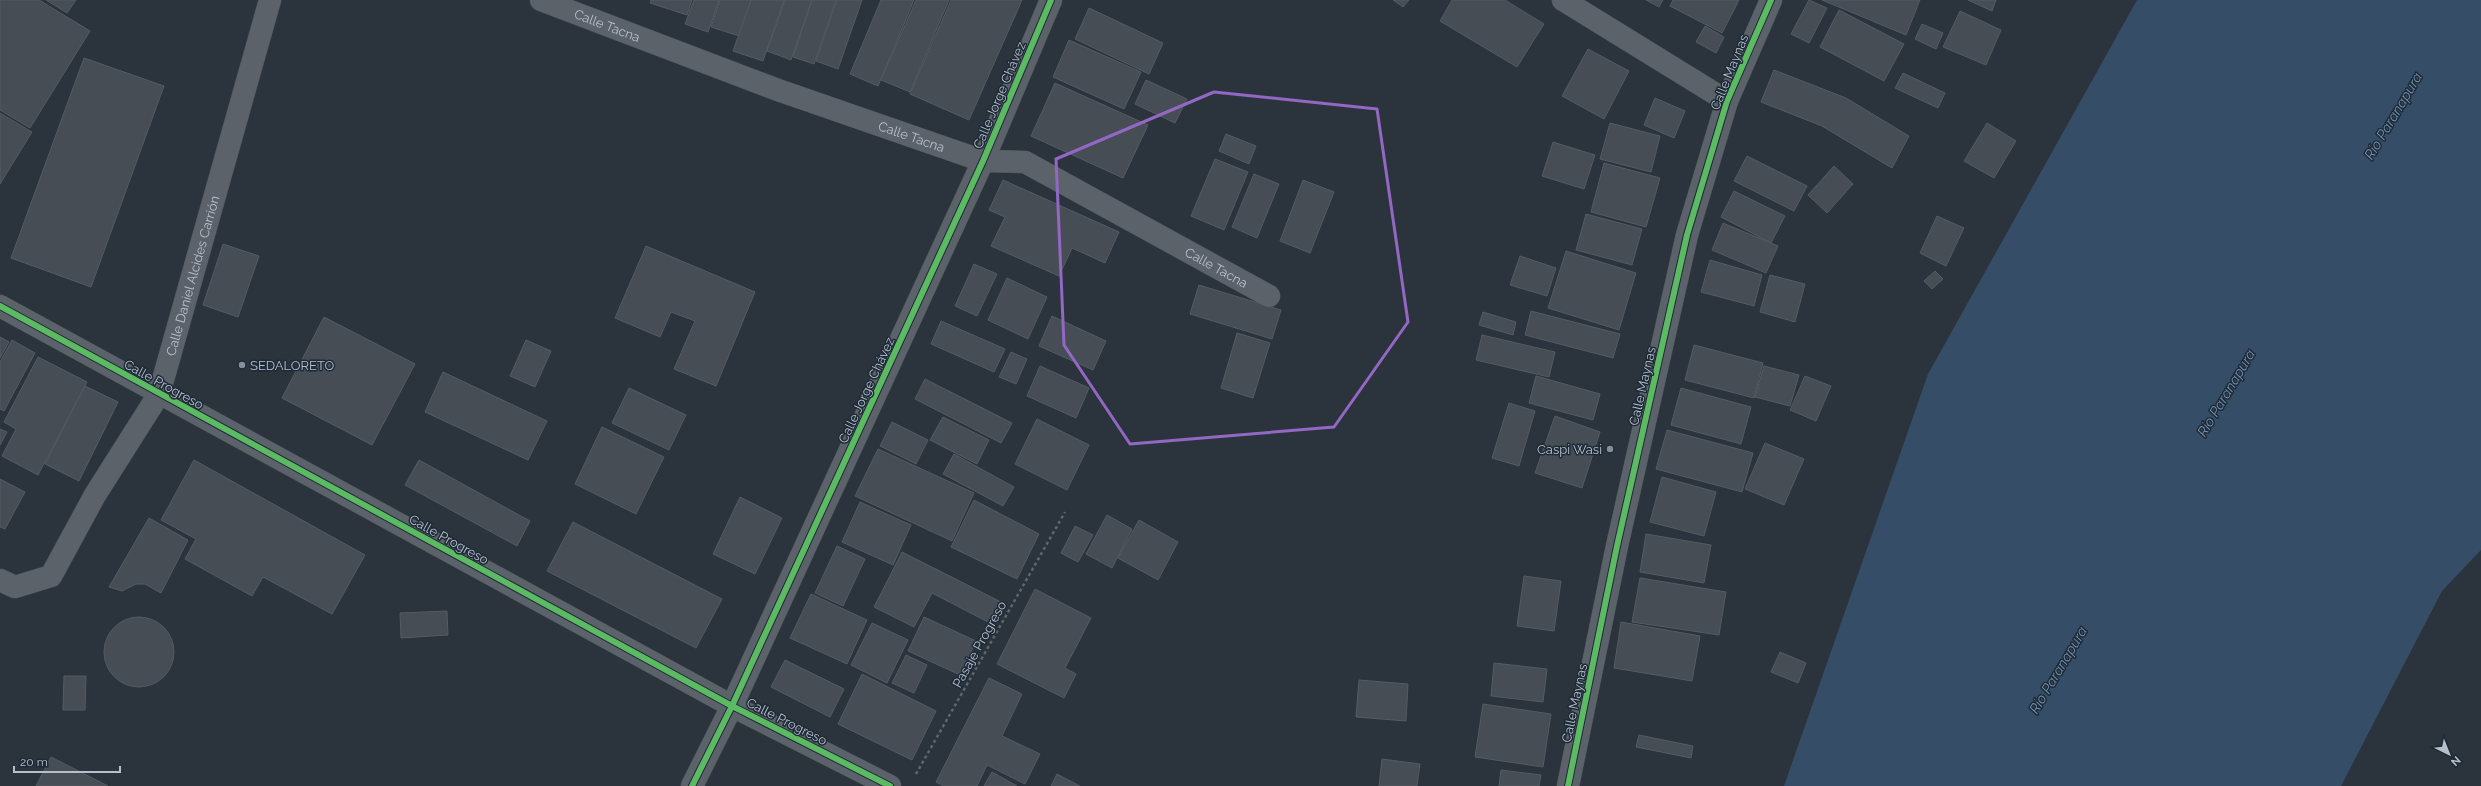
<svg xmlns="http://www.w3.org/2000/svg" width="2481" height="786" font-family="Raleway,sans-serif">
	<style>
		.water { fill: #364d67 }
		.building { fill: #464d54; stroke: #535b63 }
		.lines { fill: none; stroke-linecap: round; stroke-linejoin: round }
		.minor-casing { stroke: #4a5056; stroke-width: 23 }
		.path { stroke: #5f666d; stroke-width: 2.5; stroke-dasharray: 3 3; stroke-linecap: butt }
		.minor { stroke: #5c6269; stroke-width: 22 }
		.cycleway-casing { stroke: #1e2a37; stroke-width: 8 }
		.cycleway { stroke: #5cba63; stroke-width: 6 }
		.marked { fill: none; stroke: #9367c4; stroke-width: 3; stroke-linejoin: round }
		.poi-dot { fill: #858f9a; stroke: #1e2a37; stroke-width: 1.5 }
		.labels { text-anchor: middle; stroke-width: 3; stroke-linejoin: round; paint-order: stroke }
		.street-label { font-size: 13px; fill: #b6c0cc; stroke: #1e2a37 }
		.poi-label { font-size: 13px; fill: #b6c0cc; stroke: #1e2a37; text-anchor: start }
		.water-label { font-size: 14px; font-style: italic; fill: #7493b1; stroke: #1e2a37 }
	</style>
	<rect width="100%" height="100%" fill="#2b343c"/>
	<path class="water" d="M2137,0h344v550l-39,41 -101,195h-557l144,-412z"/>
	<g class="building">
		<path d="M0,0h39l51,31 -60,97 -30,-18z"/>
		<path d="M46,0h30l-9,13z"/>
		<path d="M651,0h41l-5,15 -37,-12z"/>
		<path d="M694,0h25l-11,32 -23,-8z"/>
		<path d="M720,0h31l-12,36 -28,-9z"/>
		<path d="M751,0h33l-21,61 -30,-10z"/>
		<path d="M785,0h27l-21,60 -24,-9z"/>
		<path d="M812,0h24l-22,64 -21,-7z"/>
		<path d="M837,0h25l-24,69 -22,-8z"/>
		<path d="M881,0h33l-36,86 -28,-12z"/>
		<path d="M916,0h33l-39,92 -29,-12z"/>
		<path d="M951,0h71l-53,120 -59,-26z"/>
		<path d="M1393,0h16l-6,7z"/>
		<path d="M1452,0h53l39,24 -27,43 -77,-46z"/>
		<path d="M1646,0h17l-4,7z"/>
		<path d="M1673,0h66l-17,33 -52,-27z"/>
		<path d="M1809,0l18,8 -18,35 -18,-9z"/>
		<path d="M1822,0h98l-14,35z"/>
		<path d="M1968,0h28l-4,11z"/>
		<path d="M1089,8l74,35 -14,31 -74,-35z"/>
		<path d="M1839,10l65,34 -20,37 -64,-34z"/>
		<path d="M1960,11l41,19 -15,35 -43,-18z"/>
		<path d="M1922,24l21,9 -7,16 -21,-10z"/>
		<path d="M1705,26l19,11 -8,16 -20,-11z"/>
		<path d="M1069,40l72,32 -17,37 -71,-32z"/>
		<path d="M1588,49l41,22 -25,48 -42,-23z"/>
		<path d="M84,58l80,28 -73,201 -80,-29z"/>
		<path d="M1774,70l72,28 63,38 -17,32 -70,-42 -61,-24z"/>
		<path d="M1903,73l42,20 -7,15 -43,-20z"/>
		<path d="M1146,80l41,19 -12,24 -40,-19z"/>
		<path d="M1055,83l93,42 -25,53 -92,-42z"/>
		<path d="M1655,98l30,13 -11,27 -30,-13z"/>
		<path d="M0,113l32,19 -32,52z"/>
		<path d="M1610,123l50,13 -9,36 -51,-13z"/>
		<path d="M1987,123l29,18 -22,37 -30,-17z"/>
		<path d="M1226,134l30,12 -7,18 -30,-13z"/>
		<path d="M1553,142l42,13 -11,34 -42,-13z"/>
		<path d="M1747,156l60,30 -13,25 -60,-30z"/>
		<path d="M1215,159l33,13 -24,58 -33,-14z"/>
		<path d="M1604,163l56,15 -14,49 -55,-15z"/>
		<path d="M1834,166l19,18 -26,29 -19,-18z"/>
		<path d="M1254,174l25,10 -22,54 -25,-11z"/>
		<path d="M1003,180l116,52 -14,31 -33,-15 -13,28 -68,-30 14,-29 -16,-7z"/>
		<path d="M1303,180l31,12 -24,61 -30,-12z"/>
		<path d="M1734,191l51,25 -14,27 -50,-26z"/>
		<path d="M1586,214l56,15 -10,36 -56,-15z"/>
		<path d="M1937,216l27,12 -18,38 -26,-13z"/>
		<path d="M1723,223l55,23 -12,27 -54,-23z"/>
		<path d="M223,244l36,12 -21,61 -35,-12z"/>
		<path d="M646,246l109,46 -39,94 -42,-17 21,-48 -24,-9 -11,25 -45,-19z"/>
		<path d="M1566,251l70,22 -17,57 -71,-22z"/>
		<path d="M1520,256l36,12 -9,28 -37,-11z"/>
		<path d="M1710,260l52,15 -8,31 -53,-14z"/>
		<path d="M974,264l23,10 -20,42 -22,-10z"/>
		<path d="M1935,271l8,8 -11,10 -8,-8z"/>
		<path d="M1770,275l35,9 -10,38 -35,-10z"/>
		<path d="M1007,278l40,19 -19,42 -40,-19z"/>
		<path d="M1199,285l82,25 -9,29 -82,-25z"/>
		<path d="M1531,311l89,23 -7,24 -88,-23z"/>
		<path d="M1483,312l33,10 -3,13 -34,-10z"/>
		<path d="M1052,316l54,25 -13,29 -54,-24z"/>
		<path d="M324,317l91,47 -43,81 -90,-47z"/>
		<path d="M941,321l64,28 -11,23 -63,-28z"/>
		<path d="M1237,333l33,10 -17,55 -32,-10z"/>
		<path d="M1482,335l73,17 -6,25 -73,-17z"/>
		<path d="M0,337l9,5 -9,16z"/>
		<path d="M12,340l23,13 -31,58 -4,-2v-47z"/>
		<path d="M526,340l25,11 -16,36 -25,-11z"/>
		<path d="M1694,345l69,18 -9,35 -69,-18z"/>
		<path d="M1011,352l16,7 -11,25 -17,-7z"/>
		<path d="M38,357l49,25 -49,93 -36,-19 14,-27 -12,-7z"/>
		<path d="M1040,366l49,22 -13,30 -49,-22z"/>
		<path d="M1764,366l35,9 -9,31 -35,-9z"/>
		<path d="M443,372l104,49 -19,39 -103,-48z"/>
		<path d="M1536,376l64,18 -7,26 -64,-17z"/>
		<path d="M1805,376l26,10 -15,35 -26,-11z"/>
		<path d="M925,379l87,44 -11,20 -86,-44z"/>
		<path d="M85,386l33,16 -39,79 -34,-17z"/>
		<path d="M629,388l57,27 -17,35 -57,-27z"/>
		<path d="M1681,388l70,19 -10,37 -70,-19z"/>
		<path d="M1509,403l26,8 -16,55 -27,-8z"/>
		<path d="M1555,416l45,16 -18,56 -47,-15z"/>
		<path d="M943,417l46,23 -12,24 -47,-24z"/>
		<path d="M1037,419l52,26 -22,45 -52,-26z"/>
		<path d="M892,422l36,18 -12,24 -36,-18z"/>
		<path d="M602,427l62,30 -28,57 -61,-30z"/>
		<path d="M0,429l7,3 -7,13z"/>
		<path d="M1667,430l86,23 -11,39 -86,-23z"/>
		<path d="M1765,443l39,16 -20,46 -39,-16z"/>
		<path d="M878,449l96,44 -22,48 -97,-45z"/>
		<path d="M954,454l60,33 -11,19 -60,-32z"/>
		<path d="M194,460l171,95 -33,59 -69,-37 -11,19 -67,-37 11,-20 -35,-19z"/>
		<path d="M419,460l111,61 -13,25 -112,-61z"/>
		<path d="M1662,477l54,15 -12,44 -54,-14z"/>
		<path d="M0,479l25,13 -20,37 -5,-2z"/>
		<path d="M740,497l42,21 -27,56 -42,-20z"/>
		<path d="M974,500l65,34 -22,45 -66,-32z"/>
		<path d="M860,502l51,23 -18,40 -51,-23z"/>
		<path d="M1107,515l25,14 -20,39 -26,-14z"/>
		<path d="M149,518l39,22 -27,53 -16,-9h-9l-14,7 -13,-4z"/>
		<path d="M1139,520l39,22 -20,38 -40,-22z"/>
		<path d="M573,522l149,77 -26,49 -149,-77z"/>
		<path d="M1075,526l18,9 -15,27 -17,-9z"/>
		<path d="M1646,534l65,11 -7,38 -64,-11z"/>
		<path d="M837,546l28,13 -22,47 -28,-13z"/>
		<path d="M902,552l99,50 -11,21 -58,-30 -18,34 -40,-20z"/>
		<path d="M1524,576l37,5 -7,50 -37,-5z"/>
		<path d="M1640,578l86,14 -7,43 -87,-13z"/>
		<path d="M1035,589l56,29 -26,50 11,6 -12,24 -67,-34z"/>
		<path d="M811,594l56,26 -20,44 -57,-26z"/>
		<path d="M447,611l1,24 -47,3 -1,-25z"/>
		<circle cx="139" cy="652" r="35"/>
		<path d="M924,617l52,24 -16,34 -52,-24z"/>
		<path d="M1621,622l79,14 -8,45 -78,-13z"/>
		<path d="M872,623l36,17 -21,43 -36,-18z"/>
		<path d="M1780,652l26,11 -8,20 -27,-11z"/>
		<path d="M906,655l21,10 -13,28 -22,-10z"/>
		<path d="M785,660l59,29 -14,28 -59,-30z"/>
		<path d="M1494,663l53,6 -4,33 -52,-6z"/>
		<path d="M862,674l74,37 -24,49 -74,-36z"/>
		<path d="M64,676h22l-1,34h-22z"/>
		<path d="M989,678l33,16 -20,42 38,18 -15,30 -38,-19 -10,21h-33l-8,-4z"/>
		<path d="M1359,680l49,4 -2,37 -50,-4z"/>
		<path d="M1483,704l68,10 -8,53 -68,-10z"/>
		<path d="M1639,735l54,11 -2,12 -55,-11z"/>
		<path d="M51,757l57,29h-72z"/>
		<path d="M1382,759l38,5 -3,22h-38z"/>
		<path d="M1501,770l40,5 -2,11h-40z"/>
		<path d="M992,772l25,14h-33z"/>
		<path d="M1057,774l23,12h-29z"/>
	</g>
	<g class="lines">
		<defs>
			<g id="minor">
				<path id="s1" d="M541,0l237,90 205,71 42,1 244,134"/>
				<path d="M1563,0l164,101"/>
				<path d="M0,306l732,400 158,80"/>
				<path id="s2" d="M0,580l15,7 36,-11 44,-81 64,-101 111,-394"/>
				<path d="M692,786l40,-80 251,-545 68,-161"/>
				<path d="M1568,786l49,-240 70,-311 40,-134 44,-101"/>
			</g>
		</defs>
		<use href="#minor" class="minor-casing"/>
		<path class="path" d="M916,774l149,-262"/>
		<use href="#minor" class="minor"/>
		<defs>
			<g id="cycleway">
				<path d="M0,306l732,400 158,80"/>
				<path d="M692,786l40,-80 251,-545 68,-161"/>
				<path d="M1568,786l49,-240 70,-311 40,-134 44,-101"/>
			</g>
		</defs>
		<use href="#cycleway" class="cycleway-casing"/>
		<use href="#cycleway" class="cycleway"/>
	</g>
	<path class="marked" d="M1214,92l163,17 31,213 -74,105 -204,17 -66,-99 -8,-186z"/>
	<g class="poi-dot">
		<circle cx="242" cy="365" r="4"/>
		<circle cx="1610" cy="449" r="4"/>
	</g>
	<g class="labels">
		<g class="street-label">
			<text dy="5" stroke="none"><textPath href="#s1" startOffset="71">Calle Tacna</textPath></text>
			<text transform="translate(1729 72) rotate(-68)" y="5">Calle Maynas</text>
			<text transform="translate(999 95) rotate(-67)" y="5">Calle Jorge Chávez</text>
			<text dy="5" stroke="none"><textPath href="#s1" startOffset="395">Calle Tacna</textPath></text>
			<text dy="5" stroke="none"><textPath href="#s1" startOffset="731">Calle Tacna</textPath></text>
			<text dy="5" stroke="none"><textPath href="#s2" startOffset="389">Calle Daniel Alcides Carrión</textPath></text>
			<text transform="translate(164 384) rotate(29)" y="5">Calle Progreso</text>
			<text transform="translate(1642 386) rotate(-77)" y="5">Calle Maynas</text>
			<text transform="translate(866 390) rotate(-65)" y="5">Calle Jorge Chávez</text>
			<text transform="translate(449 539) rotate(29)" y="5">Calle Progreso</text>
			<text transform="translate(979 644) rotate(-61)" y="5">Pasaje Progreso</text>
			<text transform="translate(1574 703) rotate(-78)" y="5">Calle Maynas</text>
			<text transform="translate(787 721) rotate(27)" y="5">Calle Progreso</text>
		</g>
		<g class="poi-label">
			<text x="250" y="370">SEDALORETO</text>
			<text x="1602" y="454" text-anchor="end">Caspi Wasi</text>
		</g>
		<g class="water-label">
			<text transform="translate(2393 116) rotate(-59)" y="5">Río Paranapura</text>
			<text transform="translate(2226 393) rotate(-59)" y="5">Río Paranapura</text>
			<text transform="translate(2058 670) rotate(-59)" y="5">Río Paranapura</text>
		</g>
	</g>
	<g transform="translate(2449 754) rotate(137)" stroke="#1e2a37" stroke-width="3" paint-order="stroke">
	<path d="M0-3L7 15L0 10L-7 15Z" fill="#b6c0cc"/>
	<text y="-6" font-size="11" font-weight="bold" text-anchor="middle" fill="#b6c0cc">N</text>
	</g>
	<path d="M14 766v6h106v-6" fill="none" stroke="#b6c0cc" stroke-width="2"/>
	<text x="20" y="766" font-size="12" fill="#b6c0cc" stroke="#1e2a37" stroke-width="3" paint-order="stroke">20 m</text>
</svg>
